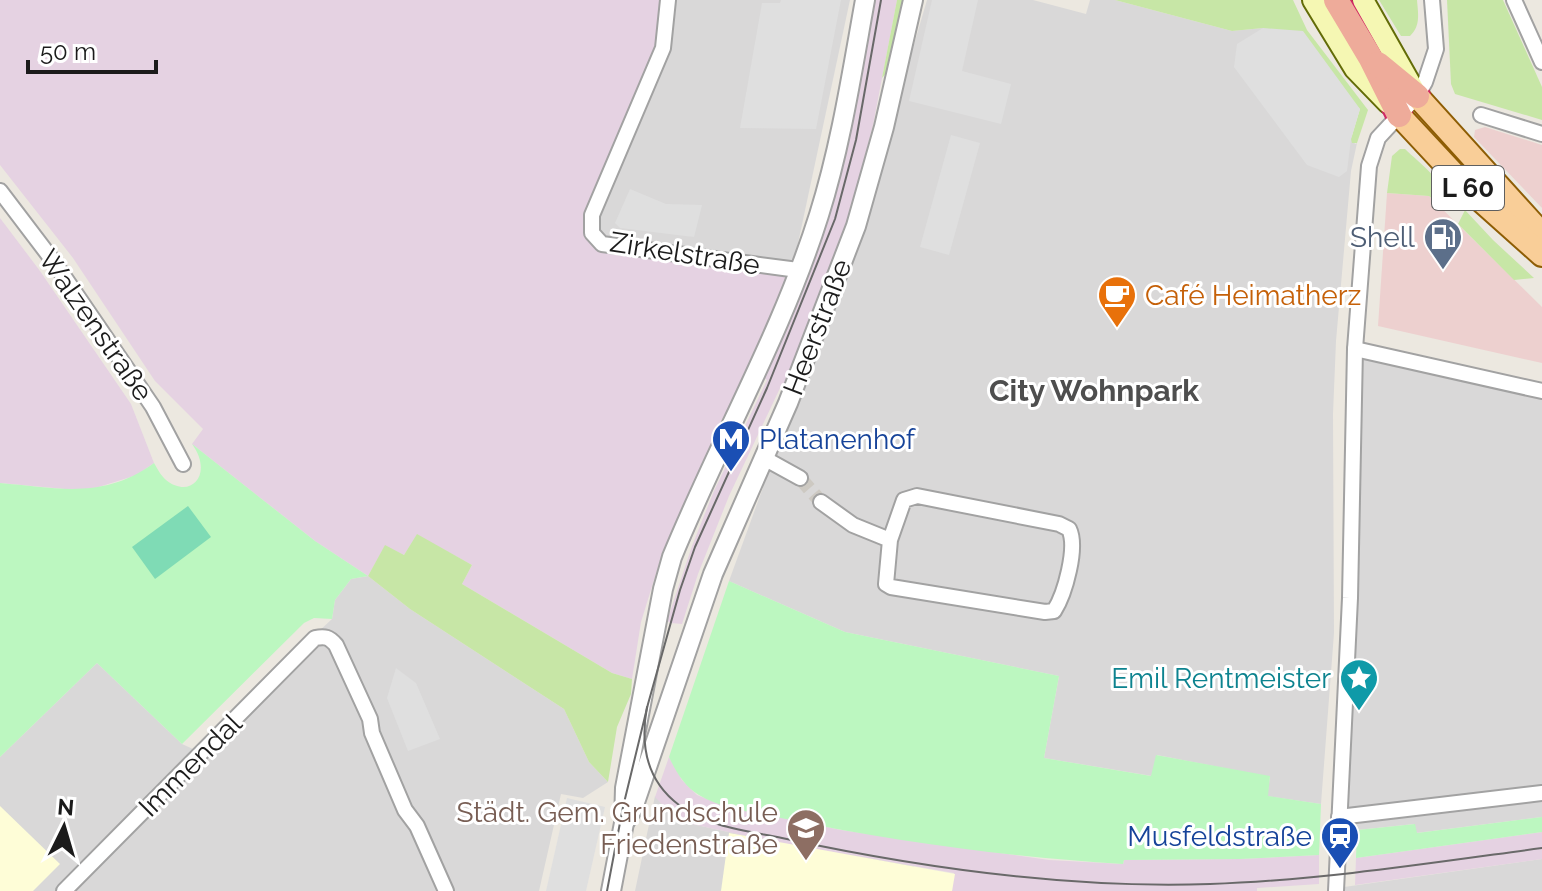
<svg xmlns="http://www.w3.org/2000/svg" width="1542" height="891" font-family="Raleway,sans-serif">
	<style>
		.residential { fill: #d9d8d8 }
		.commercial { fill: #edd0cf }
		.industrial { fill: #e5d2e2 }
		.education { fill: #fefdd7 }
		.grass { fill: #c7e6a6 }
		.park { fill: #bcf7c0 }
		.pitch { fill: #7fdbb5 }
		.parking { fill: #dfdfdf }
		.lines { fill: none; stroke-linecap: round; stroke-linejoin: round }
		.minor-tunnel { stroke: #cdc9c2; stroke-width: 14; stroke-dasharray: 14 7; stroke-linecap: butt }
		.minor-casing { stroke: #a2a2a2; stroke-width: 18 }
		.tertiary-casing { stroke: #a2a2a2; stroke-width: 22 }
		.secondary-casing { stroke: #636c07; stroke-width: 24 }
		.primary-casing { stroke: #8e5d04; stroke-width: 26 }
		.trunk-casing { stroke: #d02764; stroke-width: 28 }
		.minor { stroke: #fff; stroke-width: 14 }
		.tertiary { stroke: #fff; stroke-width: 18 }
		.secondary { stroke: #f5f7b3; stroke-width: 20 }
		.primary { stroke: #f9ce98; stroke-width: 22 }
		.trunk { stroke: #eeab9a; stroke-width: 24 }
		.tram { stroke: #696969; stroke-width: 2 }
		.labels { text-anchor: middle; stroke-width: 6; stroke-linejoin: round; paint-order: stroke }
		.shield { fill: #fff; stroke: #5f5f5f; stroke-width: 2 }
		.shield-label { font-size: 26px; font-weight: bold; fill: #1b1b1b }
		.service-label { font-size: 28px; fill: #4e5e75; stroke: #fff; text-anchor: end }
		.street-label { font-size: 28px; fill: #1b1b1b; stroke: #fff }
		.food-label { font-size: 28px; fill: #c56008; stroke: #fff; text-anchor: start }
		.transit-label { font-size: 28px; fill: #164399; stroke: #fff; text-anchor: start }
		.culture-label { font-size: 28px; fill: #0d838f; stroke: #fff; text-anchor: end }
		.education-label { font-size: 28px; fill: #785e54; stroke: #fff; text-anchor: end }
		.neighbourhood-label { font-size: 30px; font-weight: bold; fill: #4e4e4e; stroke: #fff }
	</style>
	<rect width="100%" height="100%" fill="#ece8e0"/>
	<g class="residential">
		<path d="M667,0h183l-59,276 -202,-39z"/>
		<path d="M927,0h106l53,14 4,-14h25l117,31 31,-3 40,3 52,113 2,-1 -6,28 -15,170 -3,73 1,219 -13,171 -54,-8 3,-19 -113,-22 -5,21 -108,-18 15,-82 -214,-44 -116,-51 143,-393z"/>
		<path d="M1360,355l182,41v421l-126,16 -2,-9 -57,6 -11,-22z"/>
		<path d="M368,576l42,33 154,100 25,53 19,20 -25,16 -22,-4 -22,97h-539v-134l97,-94 85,81 11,5 139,-130 3,-19 16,-21z"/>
		<path d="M655,796l23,25 92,20 143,25 39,25h-317z"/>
		<path d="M1542,859v32h-199l1,-4z"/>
	</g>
	<g class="commercial">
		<path d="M1485,127l57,18v63l-68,-71 1,-7z"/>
		<path d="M1387,193l42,3 113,111v56l-164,-37z"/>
	</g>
	<g class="industrial">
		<path d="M0,0h667l-7,48 -71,189 202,39 -129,278 -21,68 -9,57 -20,-6 -150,-89 10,-19 -55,-30 -13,20 -19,-9 -17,30 -53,-35 -123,-97 11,-15 -48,-48 -82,-123 -73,-93z"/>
		<path d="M875,0h22l-24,125 -26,99 -63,163 -3,-1 -52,110 -31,78 -16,50 -11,-1 -4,-2 25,-75 22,-55 53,-111 -5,-3 67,-160 24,-96z"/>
		<path d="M0,218l40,53 91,133 23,59 -17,12 -51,16 -86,-8z"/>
		<path d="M669,757l13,23 15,15 25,10 119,25 208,30 74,4 1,-4 116,-1 79,-4v29l-62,4v3h-305l2,-18 -184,-32 -92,-20 -23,-24z"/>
		<path d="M1542,832v27l-187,26 1,-27z"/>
	</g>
	<g class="education">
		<path d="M0,806l60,58 -27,27h-33z"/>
		<path d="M729,833l226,41 -3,17h-231z"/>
	</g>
	<g class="grass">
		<path d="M897,0h8l-18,72 -5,6z"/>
		<path d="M1115,0h178l14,30 61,80 -11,33h-5l-1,-4 9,-30 -97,-81 -31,3z"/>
		<path d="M1379,0h38c1,13 4,26 -7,36h-9z"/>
		<path d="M1447,0h56l39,87v33l-87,-26 -4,-10z"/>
		<path d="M1400,149h5c14,14 49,38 36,58l-12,-11 -42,-3 5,-37z"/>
		<path d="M1465,210l28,30 41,38 -20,2 -56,-56z"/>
		<path d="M417,534l55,31 -10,19 150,89 20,6 -1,15 -14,33 -9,55 -19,-20 -25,-53 -154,-100 -42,-33 17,-31 19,10z"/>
	</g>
	<g class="park">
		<path d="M192,444l123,97 53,35 -17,3 -16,21 -3,19 -18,-1 -10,5 -122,121 -85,-81 -97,94v-274c58,5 103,17 154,-20 3,5 7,13 12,17 25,20 48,-6 26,-36z"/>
		<path d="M729,581l116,51 214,44 -15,82 107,18 5,-21 114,21 -2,20 53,8 -2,51 -79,4 -116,1 -1,4c-113,-7 -226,-22 -337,-45 -28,-6 -62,-9 -87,-24 -14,-8 -23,-23 -30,-38z"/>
		<path d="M1542,817v15l-186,26 1,-28 58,-6 2,9z"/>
	</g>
	<path class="pitch" d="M188,506l23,31 -56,42 -23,-32z"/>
	<g class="parking">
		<path d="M781,0h60l-25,129 -76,-1 22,-125h18z"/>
		<path d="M932,0h46l-16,71 49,13 -10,40 -92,-23z"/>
		<path d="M1263,28l40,3 57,78 -9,30 -4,32 -8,6 -32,-12 -73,-98 3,-23z"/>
		<path d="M951,135l29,8 -31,112 -29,-8z"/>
		<path d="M630,189l36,15 36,1 -8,32 -74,-9 -5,-5z"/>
		<path d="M396,668l20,15 24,56 -32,12 -21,-53z"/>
		<path d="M567,798l38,9 -19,84h-40z"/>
	</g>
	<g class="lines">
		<path class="minor-tunnel" d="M800,478l21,24"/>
		<defs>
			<g id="minor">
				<path d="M668,0l-5,48 -71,167v18l10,11 196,26"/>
				<path d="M1514,0l28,62"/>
				<path d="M1481,115l61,19"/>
				<path d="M0,191l54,71 99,145 30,57"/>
				<path d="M1355,349l187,42"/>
				<path d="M764,458l36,20"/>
				<path d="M821,502l32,23 37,15 -4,44 5,3 154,25 9,-1c11,-17 24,-64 15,-82l-10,-5 -142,-28 -13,4 -14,40"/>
				<path d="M1339,817l203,-24"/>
				<path d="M64,891l251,-253c10,-2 14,-1 21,7l34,74 2,14 33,77 12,16 29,65"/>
				<path d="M1336,891l14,-293 5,-249 14,-183 9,-28 39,-42 8,-14 11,-33 -4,-49"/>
			</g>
			<g id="tertiary">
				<path d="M626,820l7,-12 80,-234 75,-171 68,-177 28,-99 29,-127"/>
				<path d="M611,891l13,-68 1,-35 38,-199 9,-32c47,-115 110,-224 147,-342 22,-70 33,-143 46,-215"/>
			</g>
			<g id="secondary">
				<path d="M1313,0l42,69 33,34"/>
				<path d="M1363,0l52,92"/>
			</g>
			<g id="primary">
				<path d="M1417,96l125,138"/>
				<path d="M1399,115l69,74 74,66"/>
			</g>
			<g id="trunk">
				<path d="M1336,0l34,57 29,58"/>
				<path d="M1378,64l39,32"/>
			</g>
		</defs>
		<use href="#minor" class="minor-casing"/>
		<use href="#tertiary" class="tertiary-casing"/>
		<use href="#secondary" class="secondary-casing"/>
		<use href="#primary" class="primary-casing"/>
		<use href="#trunk" class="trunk-casing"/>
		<use href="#minor" class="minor"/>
		<use href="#tertiary" class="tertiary"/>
		<use href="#secondary" class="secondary"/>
		<use href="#primary" class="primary"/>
		<use href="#trunk" class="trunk"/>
		<g class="tram">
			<path d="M647,707c-7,38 0,74 32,98 28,22 69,26 103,33 139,30 286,51 428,46 112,-4 221,-21 332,-36"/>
			<path d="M607,891l16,-84 25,-103 32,-114 15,-43 72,-159 68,-169 21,-79 25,-140"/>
		</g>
	</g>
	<defs>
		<symbol id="fuel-pin" viewBox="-11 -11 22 30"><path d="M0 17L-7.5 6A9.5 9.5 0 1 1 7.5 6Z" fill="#5c6f8a" stroke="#fff"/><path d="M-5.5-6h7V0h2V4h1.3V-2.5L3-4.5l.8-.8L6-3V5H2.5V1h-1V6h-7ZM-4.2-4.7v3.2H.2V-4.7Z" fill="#fff"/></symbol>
		<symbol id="cafe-pin" viewBox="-11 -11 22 30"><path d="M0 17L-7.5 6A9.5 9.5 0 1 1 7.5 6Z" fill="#e8710a" stroke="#fff"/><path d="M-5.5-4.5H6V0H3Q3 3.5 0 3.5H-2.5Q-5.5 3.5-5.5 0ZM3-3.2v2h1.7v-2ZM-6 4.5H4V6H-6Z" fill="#fff"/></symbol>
		<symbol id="metro-pin" viewBox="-11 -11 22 30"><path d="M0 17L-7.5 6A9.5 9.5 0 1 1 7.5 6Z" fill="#1a4fb4" stroke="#fff"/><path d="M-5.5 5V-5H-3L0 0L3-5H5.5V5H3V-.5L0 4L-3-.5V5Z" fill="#fff"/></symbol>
		<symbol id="sight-pin" viewBox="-11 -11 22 30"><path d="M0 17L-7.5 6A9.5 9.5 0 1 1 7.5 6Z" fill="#0f9aa8" stroke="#fff"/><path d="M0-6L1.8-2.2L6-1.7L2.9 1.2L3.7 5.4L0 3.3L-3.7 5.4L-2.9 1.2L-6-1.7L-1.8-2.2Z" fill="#fff"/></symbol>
		<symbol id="school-pin" viewBox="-11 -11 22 30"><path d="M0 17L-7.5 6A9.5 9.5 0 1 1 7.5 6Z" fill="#8d6e63" stroke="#fff"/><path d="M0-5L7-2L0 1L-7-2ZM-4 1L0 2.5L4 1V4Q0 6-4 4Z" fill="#fff"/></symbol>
		<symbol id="station-pin" viewBox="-11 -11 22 30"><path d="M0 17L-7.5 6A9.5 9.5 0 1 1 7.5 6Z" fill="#1a4fb4" stroke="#fff"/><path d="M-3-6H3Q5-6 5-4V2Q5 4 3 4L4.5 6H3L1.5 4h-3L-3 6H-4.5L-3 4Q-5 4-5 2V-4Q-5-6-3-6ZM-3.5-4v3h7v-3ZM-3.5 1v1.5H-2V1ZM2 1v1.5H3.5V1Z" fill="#fff"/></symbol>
	</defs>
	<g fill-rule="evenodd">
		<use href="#fuel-pin" x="1421" y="215" width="44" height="60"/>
		<use href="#cafe-pin" x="1095" y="273" width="44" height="60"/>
		<use href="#metro-pin" x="709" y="417" width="44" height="60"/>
		<use href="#sight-pin" x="1337" y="656" width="44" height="60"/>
		<use href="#school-pin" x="784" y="806" width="44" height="60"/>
		<use href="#station-pin" x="1318" y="814" width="44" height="60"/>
	</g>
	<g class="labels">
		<rect class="shield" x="1432" y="166" width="72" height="44" rx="6"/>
		<g class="shield-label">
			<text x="1468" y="197">L 60</text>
		</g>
		<g class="service-label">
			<text x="1415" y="247">Shell</text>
		</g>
		<g class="street-label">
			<text transform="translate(685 253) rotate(9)" y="10">Zirkelstraße</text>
			<text transform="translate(96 325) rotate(55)" y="10">Walzenstraße</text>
			<text transform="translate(817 327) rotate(-69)" y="10">Heerstraße</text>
			<text transform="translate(190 765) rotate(-45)" y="10">Immendal</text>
		</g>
		<g class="food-label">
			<text x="1145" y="305">Café Heimatherz</text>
		</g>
		<g class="transit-label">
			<text x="759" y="449">Platanenhof</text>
			<text x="1312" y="846" text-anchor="end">Musfeldstraße</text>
		</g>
		<g class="culture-label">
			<text x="1331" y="688">Emil Rentmeister</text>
		</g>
		<g class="education-label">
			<text x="778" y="822">Städt. Gem. Grundschule<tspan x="778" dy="32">Friedenstraße</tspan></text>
		</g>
		<g class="neighbourhood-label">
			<text x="1094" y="401">City Wohnpark</text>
		</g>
	</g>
	<g transform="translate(64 827) rotate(5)" stroke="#ffffff" stroke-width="6" paint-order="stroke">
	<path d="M0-6L14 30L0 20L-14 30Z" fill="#1b1b1b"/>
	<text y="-12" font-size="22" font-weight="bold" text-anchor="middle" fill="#1b1b1b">N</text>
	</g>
	<path d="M28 60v12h128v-12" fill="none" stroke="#1b1b1b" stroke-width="4"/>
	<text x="40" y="60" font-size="24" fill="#1b1b1b" stroke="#ffffff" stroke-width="6" paint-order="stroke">50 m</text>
</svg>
